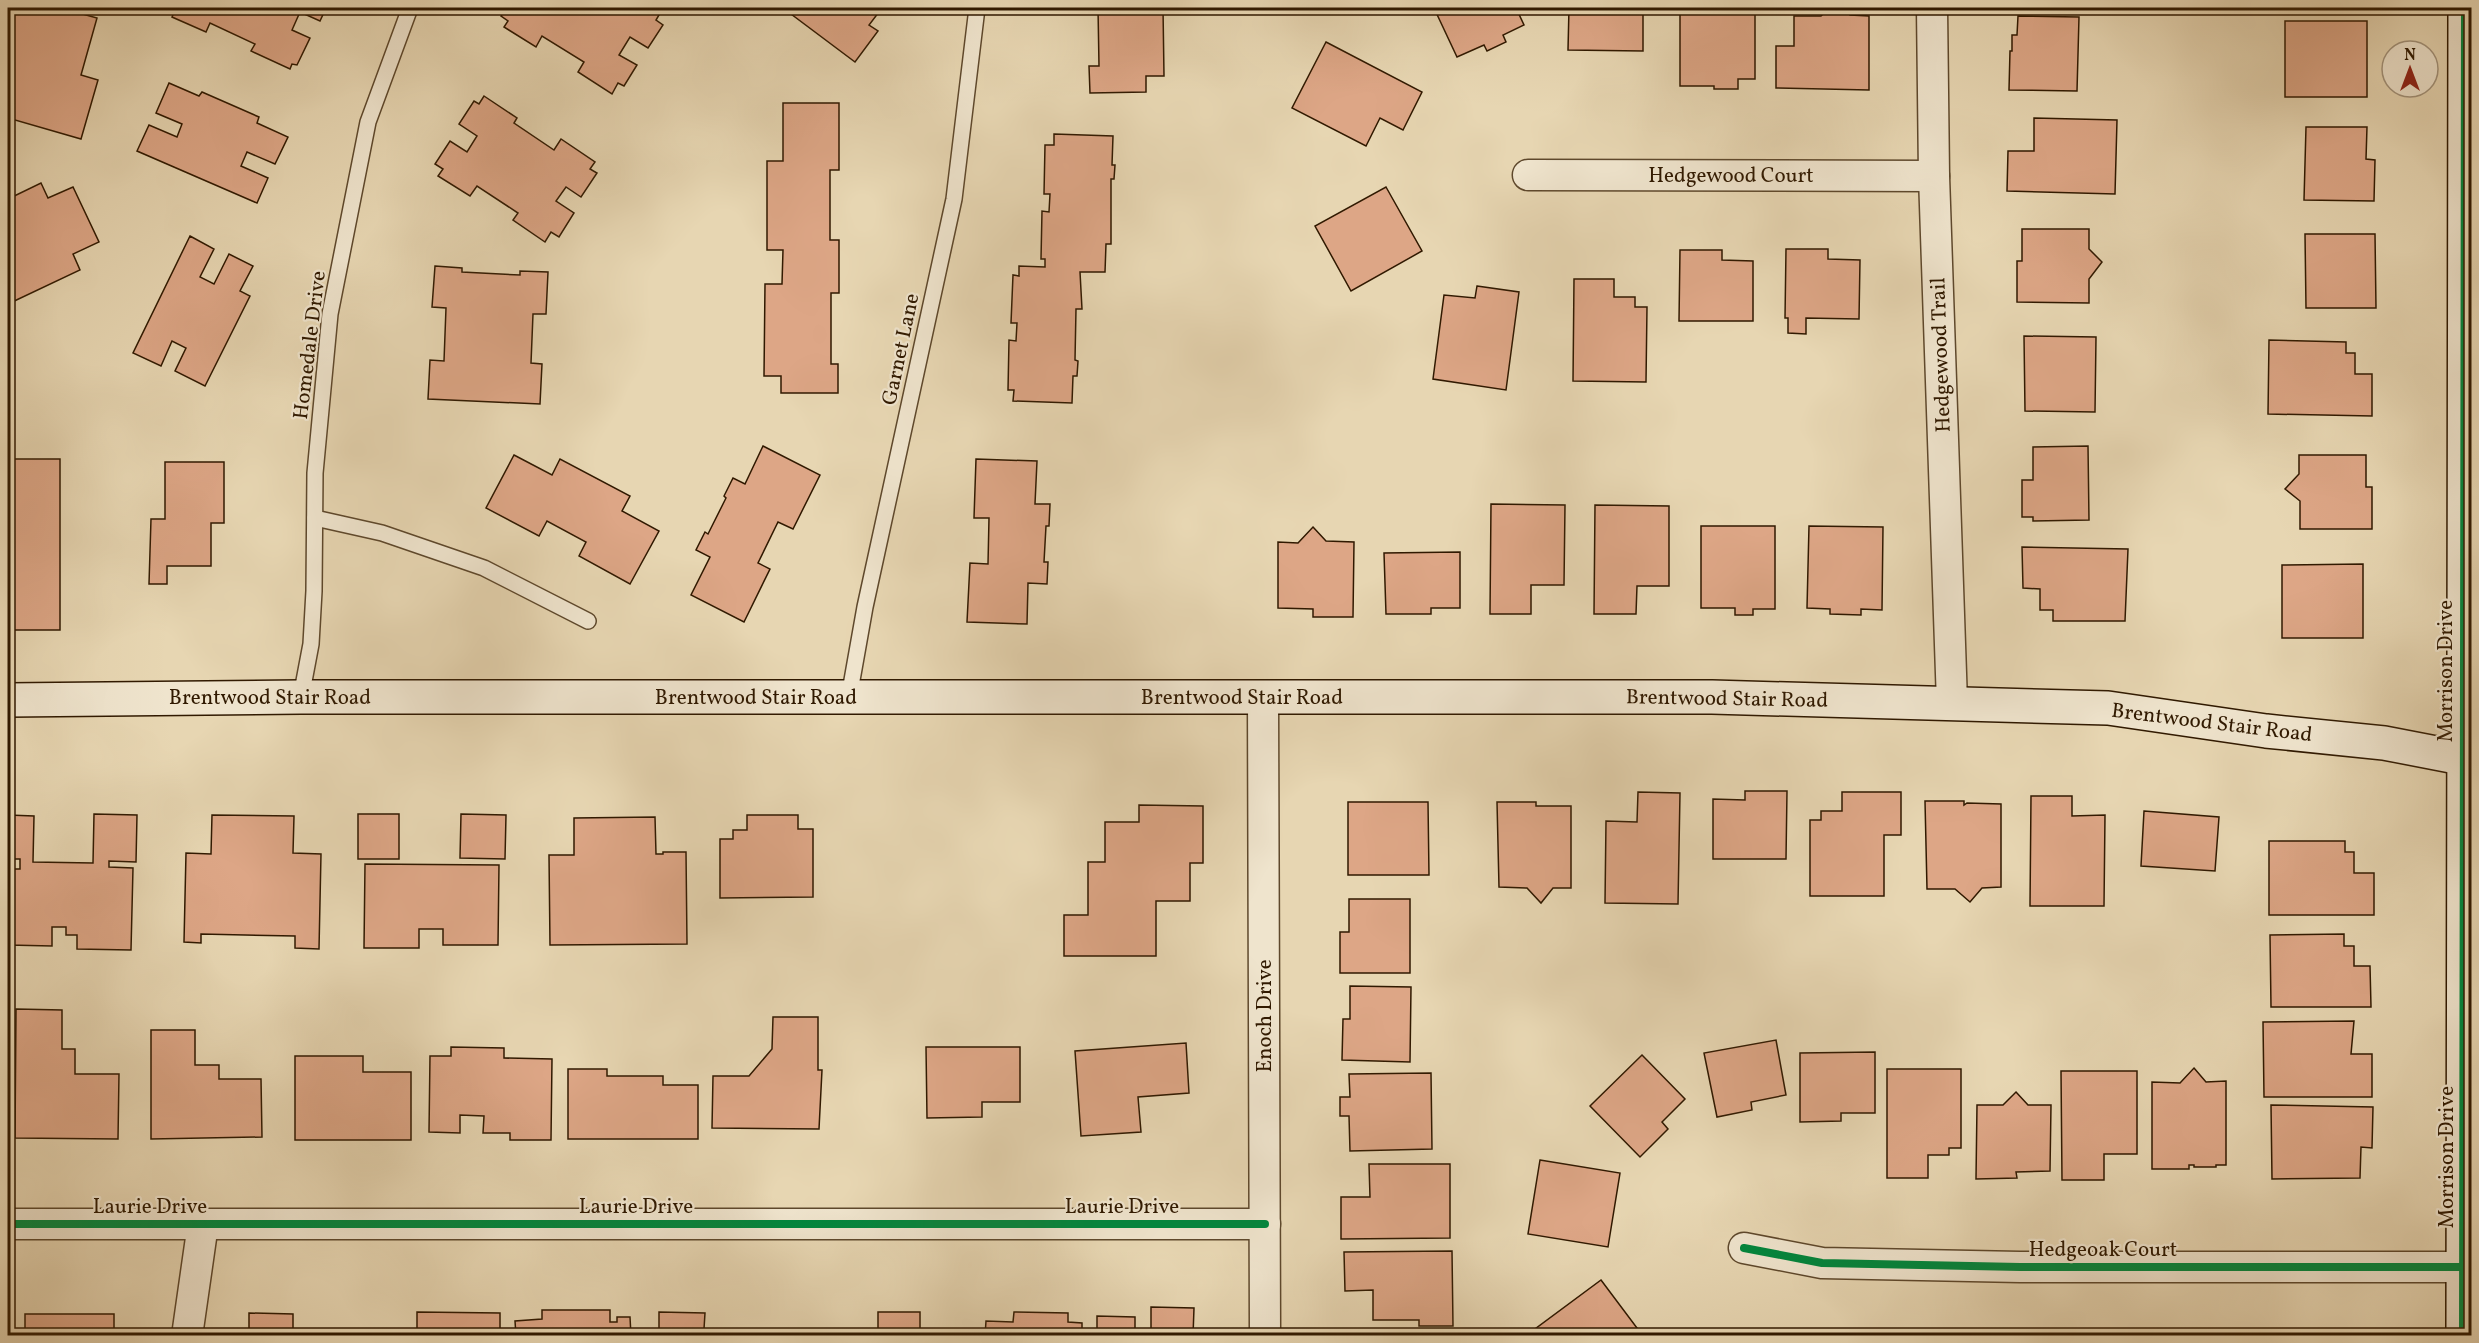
<svg xmlns="http://www.w3.org/2000/svg" width="2479" height="1343" font-family="Vollkorn,serif">
	<style>
		.building { fill: #dda686; stroke: #301900; stroke-width: 1.5 }
		.lines { fill: none; stroke-linecap: round; stroke-linejoin: round }
		.lane-casing { stroke: #5e482c; stroke-width: 18 }
		.street-casing { stroke: #5e482c; stroke-width: 33 }
		.secondary-casing { stroke: #301900; stroke-width: 36 }
		.lane { stroke: #efe4cd; stroke-width: 15 }
		.street { stroke: #efe4cd; stroke-width: 30 }
		.secondary { stroke: #efe4cd; stroke-width: 33 }
		.cycleway-casing { stroke: #efe4cd; stroke-width: 11 }
		.cycleway { stroke: #00873e; stroke-width: 8 }
		.labels { text-anchor: middle; stroke-width: 4.5; stroke-linejoin: round; paint-order: stroke }
		.street-label { font-size: 21px; fill: #301900; stroke: #efe4cd }
	</style>
	<rect width="100%" height="100%" fill="#e7d6b2"/>
	<filter id="stains"><feTurbulence type="fractalNoise" baseFrequency=".00333" numOctaves="4"/><feColorMatrix values="0 0 0 0 .2 0 0 0 0 .09 0 0 0 0 .02 0 0 0 .5 -.17"/></filter>
	<radialGradient id="worn" r=".72"><stop offset=".6" stop-color="#630" stop-opacity="0"/><stop offset="1" stop-color="#630" stop-opacity=".3"/></radialGradient>
	<g class="building">
		<path d="M8,8h53l36,10 -16,57 17,5 -17,59 -73,-21v-44l3,-14 -3,-1z"/>
		<path d="M171,8h155l-6,13 -20,-9 -8,18 18,8 -13,27 -5,-1 -2,5 -39,-18 4,-7 -45,-21 -4,9 -34,-15 3,-7z"/>
		<path d="M506,8h141l12,7 -3,5 7,5 -15,23 -18,-11 -11,18 18,10 -13,21 -6,-3 -6,11 -34,-22 6,-10 -42,-26 -6,11 -32,-20 4,-6 -7,-5z"/>
		<path d="M783,8h99l-13,17 9,6 -23,31z"/>
		<path d="M1098,8h65l1,68h-18v16l-56,1 -1,-27h10z"/>
		<path d="M1434,8h82l8,17 -21,10 3,7 -19,9 -3,-6 -27,12z"/>
		<path d="M1569,8h74v43l-75,-1z"/>
		<path d="M1711,8h18l4,5h22v66h-17v10h-24v-3h-34v-74h27z"/>
		<path d="M1829,8h12l9,7 19,1v74l-93,-2v-42h18v-30h27z"/>
		<path d="M2018,16l61,1 -2,74 -68,-1 1,-39h2v-16h5z"/>
		<rect x="2285" y="21" width="82" height="76"/>
		<path d="M1326,42l96,50 -19,38 -23,-12 -14,28 -74,-38z"/>
		<path d="M169,83l30,13 3,-4 57,25 -2,6 31,14 -13,27 -28,-12 -6,14 27,12 -11,25 -120,-52 12,-26 28,12 5,-13 -26,-11z"/>
		<path d="M484,96l33,22 -3,5 40,27 7,-11 34,23 -5,7 7,4 -16,24 -15,-10 -10,14 18,12 -15,24 -8,-5 -6,10 -32,-22 5,-7 -41,-27 -7,10 -32,-20 5,-7 -8,-5 15,-23 17,11 10,-16 -18,-12 15,-23 5,3z"/>
		<path d="M783,103h56v67h-9v70h9v53h-8v71h7v29h-57v-17h-17l1,-92h17l1,-34h-16v-89h16z"/>
		<path d="M2034,118l83,2 -2,74 -108,-3 1,-40h26z"/>
		<path d="M2306,127h61l-1,32 9,1 -1,41 -70,-1z"/>
		<path d="M1054,134l59,2 -1,29h3l-1,14h-3v65h-5l-1,28h-25l2,37h-6l-1,51 3,1 -1,15h-4l-1,27 -59,-2 1,-11h-6l1,-50 7,1 1,-18h-6l2,-48 6,1v-10l26,1v-8h-4l1,-48 7,1 1,-18h-6l1,-49h9z"/>
		<path d="M41,183l7,15 25,-11 26,55 -26,12 7,16 -72,34v-105z"/>
		<path d="M1386,187l36,64 -71,40 -36,-65z"/>
		<path d="M2022,229h67v20l13,13 -13,17v24l-72,-1v-41h5z"/>
		<path d="M2305,234h70l1,74h-70z"/>
		<path d="M190,236l24,13 -14,28 14,7 15,-30 24,12 -13,25 10,5 -45,90 -30,-15 11,-23 -14,-7 -11,25 -28,-13z"/>
		<path d="M1786,249h42v10l32,1 -1,59 -53,-1v16l-18,-1v-15h-3z"/>
		<path d="M1680,250h42v10l31,1v60h-74z"/>
		<path d="M435,266l27,2v4l58,3v-4l28,1 -2,42h-13l-2,49 11,1 -2,40 -112,-5 2,-39 14,1 2,-53 -14,-1z"/>
		<path d="M1574,279h40v18h21v10h12l-1,75 -73,-1z"/>
		<path d="M1477,286l42,6 -13,98 -73,-11 11,-84 31,3z"/>
		<path d="M2024,336l72,1 -1,75 -70,-1z"/>
		<path d="M2269,340l77,2v11h9v21h17v42l-104,-2z"/>
		<path d="M763,446l57,29 -27,54 -15,-7 -20,41 12,6 -26,53 -53,-27 19,-38 -14,-7 9,-18 3,2 18,-36 -2,-2 9,-18 12,6z"/>
		<path d="M2088,446l1,74 -56,1v-4h-11v-37h11v-33z"/>
		<path d="M514,455l38,20 8,-16 70,37 -8,15 37,20 -29,53 -51,-28 7,-14 -39,-21 -8,15 -53,-28z"/>
		<path d="M2299,455h67v32h6v42h-72v-28l-15,-12 14,-15z"/>
		<path d="M8,459h52v171h-52v-53h6v-23h-6v-17h5v-22h-5z"/>
		<path d="M976,459l61,2 -2,43h15l-1,22h-3l-2,36h4l-1,22 -19,-1 -1,41 -60,-2 3,-59 18,1 1,-46h-15z"/>
		<path d="M165,462h59v61h-13v43h-44v18h-18l2,-65h14z"/>
		<path d="M1491,504l74,1 -1,80h-33v29h-41z"/>
		<path d="M1595,505l74,1v80h-32l-1,28h-42z"/>
		<path d="M1701,526h74v83h-22v6h-18v-7h-34z"/>
		<path d="M1809,526l74,1 -1,83 -21,-1v6l-31,-1v-5l-23,-1z"/>
		<path d="M1313,527l13,14 28,1 -1,75h-40v-8l-35,-1v-66l20,1z"/>
		<path d="M2022,547l106,2 -3,72h-72v-11h-13v-21l-17,-1z"/>
		<path d="M1460,552v56h-29v6h-45l-2,-61z"/>
		<path d="M2363,564v74h-81v-73z"/>
		<path d="M1745,791h42l-1,68h-73v-60l32,1z"/>
		<path d="M1638,792l42,1 -2,111 -73,-1 1,-82 31,1z"/>
		<path d="M1842,792h59v43h-17v61h-74v-76h11v-9h21z"/>
		<path d="M2031,796h41v20l33,-1 -1,91h-74z"/>
		<path d="M1925,801h39v4l3,-2 34,1v83l-19,1 -12,14 -15,-13h-28z"/>
		<path d="M1348,802h80l1,73h-81z"/>
		<path d="M1497,802h39v4h35v82h-18l-12,15 -14,-15 -28,-1z"/>
		<path d="M1139,805l64,1v57h-13v38h-34v55h-92v-41h24v-53h17v-40h34z"/>
		<path d="M2144,811l75,6 -4,54 -74,-5z"/>
		<path d="M94,814l43,1 -1,47 -27,-1v6l24,1 -2,82 -54,-1v-14h-11v-8h-14v19l-44,-1v-76h12v-10h-12v-44l26,1 -1,46 60,1z"/>
		<rect x="358" y="814" width="41" height="45"/>
		<path d="M461,814l45,1 -1,44 -45,-1z"/>
		<path d="M212,815l82,1 -1,37 28,1 -2,95 -24,-1v-12l-94,-2v9l-17,-1 2,-89 25,1z"/>
		<path d="M747,815h51v14h15v68l-93,1v-59h13v-9h14z"/>
		<path d="M655,817l1,37h7v-2h23l1,92 -137,1 -1,-90h25v-37z"/>
		<path d="M2269,841h76v11h9v21h20v42h-105z"/>
		<path d="M365,864l134,1 -1,80h-55v-16h-24v19h-55z"/>
		<path d="M1349,899h61v74h-70v-41h9z"/>
		<path d="M2344,934v12h10v20h16l1,41h-100l-1,-72z"/>
		<path d="M1350,986l61,1 -1,75 -68,-2 1,-41h7z"/>
		<path d="M16,1009l46,1v39h13v25h44l-1,65 -103,-1z"/>
		<path d="M773,1017h45v53h4l-3,59 -107,-1 1,-52h36l23,-27z"/>
		<path d="M2354,1021l-3,33h21v43h-108l-1,-75z"/>
		<path d="M151,1030h44v35h24v14h42l1,58 -111,2z"/>
		<path d="M1776,1040l10,55 -35,7 1,8 -35,7 -13,-64z"/>
		<path d="M1186,1043l3,50 -51,4 3,35 -60,4 -6,-85z"/>
		<path d="M451,1047l53,1v10l48,1 -1,81h-41v-7h-27l1,-17 -24,-1v18l-31,-1 1,-76h21z"/>
		<path d="M926,1047h94v55h-38v15l-55,1z"/>
		<path d="M1875,1052v61h-34v8l-41,1v-69z"/>
		<path d="M1642,1055l43,44 -23,23 6,7 -28,28 -50,-51z"/>
		<path d="M295,1056h68v16h48v68h-116z"/>
		<path d="M2194,1068l12,14 20,-1v84h-10v2h-22v-2h-5v4h-37v-87l28,1z"/>
		<path d="M568,1069h39v7h56v9h35v54h-130z"/>
		<path d="M1887,1069h74v79h-12v7h-21v23h-41z"/>
		<path d="M2061,1071h76v83h-33v26h-42z"/>
		<path d="M1431,1073l1,76 -82,2 -1,-35h-9v-19h10l-1,-23z"/>
		<path d="M2016,1092l12,13h23l-1,66 -34,1 1,6 -41,1 1,-74h26z"/>
		<path d="M2271,1105l102,2 -1,41 -11,-1 -1,31 -88,1z"/>
		<path d="M1540,1160l80,13 -12,74 -80,-13z"/>
		<path d="M1369,1164h81v74l-109,1v-42h29z"/>
		<path d="M1452,1251l1,75h-34v-6h-46v-30l-28,1 -1,-39z"/>
		<path d="M1601,1280l42,56h-103l-5,-7z"/>
		<path d="M1151,1307l43,1 -1,28h-96v-20l38,1v13h16z"/>
		<path d="M542,1310h68v12h7v-5h13l1,19h-115l-1,-15 27,-2z"/>
		<path d="M417,1312l83,1v23h-83z"/>
		<path d="M659,1312l46,1 -1,16 77,1v6h-122z"/>
		<rect x="878" y="1312" width="42" height="24"/>
		<path d="M1014,1312l54,1v9l14,1v13h-97l1,-15 27,1z"/>
		<path d="M249,1313l44,1v22h-44z"/>
		<rect x="25" y="1314" width="89" height="22"/>
	</g>
	<g class="lines">
		<defs>
			<g id="lane">
				<path d="M315,518l67,15 102,35 104,53"/>
				<path d="M301,697l10,-53 3,-53 1,-118 15,-159 38,-192 42,-114"/>
				<path d="M849,697l16,-90 89,-408 23,-191"/>
			</g>
			<g id="street">
				<path d="M1932,8l2,168 18,527"/>
				<path d="M1528,175l406,1"/>
				<path d="M1263,697l2,639"/>
				<path d="M8,1224h1257"/>
				<path d="M1744,1248l78,15 198,4h444"/>
				<path d="M187,1336l16,-112"/>
			</g>
			<g id="secondary">
				<path d="M8,700l293,-3h1411l396,11 158,23 118,12 88,17"/>
				<path d="M2463,1336l2,-1328"/>
			</g>
		</defs>
		<use href="#lane" class="lane-casing"/>
		<use href="#street" class="street-casing"/>
		<use href="#secondary" class="secondary-casing"/>
		<use href="#lane" class="lane"/>
		<use href="#street" class="street"/>
		<use href="#secondary" class="secondary"/>
		<defs>
			<g id="cycleway">
				<path d="M8,1224h1257"/>
				<path d="M1744,1248l78,15 198,4h444"/>
				<path d="M2463,1336l2,-1328"/>
			</g>
		</defs>
		<use href="#cycleway" class="cycleway-casing"/>
		<use href="#cycleway" class="cycleway"/>
	</g>
	<g class="labels">
		<g class="street-label">
			<text x="1731" y="182">Hedgewood Court</text>
			<text transform="translate(309 345) rotate(-83)" y="7">Homedale Drive</text>
			<text transform="translate(900 349) rotate(-78)" y="7">Garnet Lane</text>
			<text transform="translate(1940 355) rotate(-92)" y="7">Hedgewood Trail</text>
			<text transform="translate(2445 671) rotate(-90)" y="7">Morrison Drive</text>
			<text x="270" y="704">Brentwood Stair Road</text>
			<text x="756" y="704">Brentwood Stair Road</text>
			<text x="1242" y="704">Brentwood Stair Road</text>
			<text transform="translate(1727 698) rotate(1)" y="7">Brentwood Stair Road</text>
			<text transform="translate(2212 722) rotate(7)" y="7">Brentwood Stair Road</text>
			<text transform="translate(1264 1016) rotate(-90)" y="7">Enoch Drive</text>
			<text transform="translate(2446 1157) rotate(-90)" y="7">Morrison Drive</text>
			<text x="150" y="1213">Laurie Drive</text>
			<text x="636" y="1213">Laurie Drive</text>
			<text x="1122" y="1213">Laurie Drive</text>
			<text x="2103" y="1256">Hedgeoak Court</text>
		</g>
	</g>
	<rect width="2479" height="1343" fill="none" stroke="#e7d6b2" stroke-width="30"/>
	<rect x="9" y="9" width="2461" height="1325" fill="none" stroke="#301900" stroke-width="3"/>
	<rect x="15" y="15" width="2449" height="1313" fill="none" stroke="#301900" stroke-width="1.5"/>
	<g transform="translate(2410 69)"><circle r="28" fill="#efe4cd" stroke="#a3937b" stroke-width="1.5"/>
	<path d="M0-4.5L10 22L0 15L-10 22Z" fill="#8f2418"/>
	<text y="-9" font-size="16" font-weight="bold" text-anchor="middle" fill="#301900">N</text>
	</g>
	<rect width="100%" height="100%" filter="url(#stains)"/>
	<rect width="100%" height="100%" fill="url(#worn)"/>
</svg>
